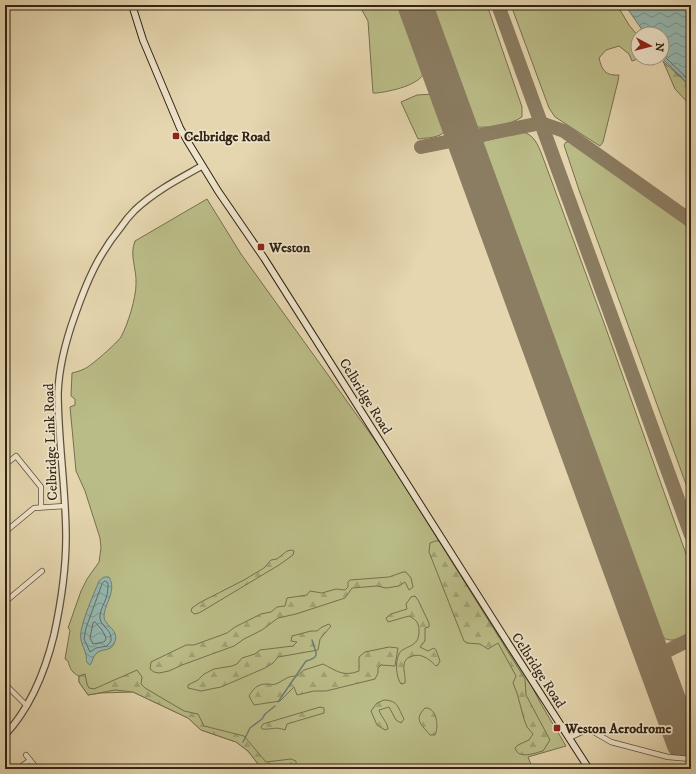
<svg xmlns="http://www.w3.org/2000/svg" width="696" height="774" font-family="'IM FELL DW Pica',serif">
	<style>
		.grass { fill: #babc87; stroke: #76704e }
		.forest { fill: url(#forest-firs); stroke: #76704e }
		.water { fill: url(#water-waves); stroke: #6e7d72 }
		.lines { fill: none; stroke-linecap: round; stroke-linejoin: round }
		.shore { stroke: #646e62; stroke-width: 1 }
		.stream { stroke: #6e7d72; stroke-width: 1.5 }
		.taxiway { stroke: #8b7d62; stroke-width: 14 }
		.runway { stroke: #8b7d62; stroke-width: 35 }
		.minor-casing { stroke: #5e503b; stroke-width: 6 }
		.tertiary-casing { stroke: #5e503b; stroke-width: 8 }
		.secondary-casing { stroke: #312414; stroke-width: 8 }
		.minor { stroke: #eee4cb; stroke-width: 4.5 }
		.tertiary { stroke: #eee4cb; stroke-width: 5.5 }
		.secondary { stroke: #eee4cb; stroke-width: 6 }
		.poi-dot { fill: #8f2418; stroke: #eee4cb; stroke-width: 1.5 }
		.labels { text-anchor: middle; stroke-width: 3.5; stroke-linejoin: round; paint-order: stroke }
		.poi-label { font-size: 14px; font-weight: bold; fill: #312414; stroke: #eee4cb; text-anchor: start }
		.street-label { font-size: 14px; fill: #312414; stroke: #eee4cb }
	</style>
	<defs>
		<pattern id="forest-firs" width="22" height="20" patternUnits="userSpaceOnUse"><rect width="22" height="20" fill="#babc87"/><path d="M5 1l3.5 6h-7zM16 11l3.5 6h-7z" fill="#a0a174"/></pattern>
		<pattern id="water-waves" width="16" height="10" patternUnits="userSpaceOnUse"><rect width="16" height="10" fill="#96b8b1"/><path d="M0 5q4-4 8 0t8 0" fill="none" stroke="#7b958f"/></pattern>
	</defs>
	<rect width="100%" height="100%" fill="#e5d6af"/>
	<filter id="stains"><feTurbulence type="fractalNoise" baseFrequency=".005" numOctaves="4"/><feColorMatrix values="0 0 0 0 .2 0 0 0 0 .09 0 0 0 0 .02 0 0 0 .5 -.17"/></filter>
	<radialGradient id="worn" r=".72"><stop offset=".6" stop-color="#630" stop-opacity="0"/><stop offset="1" stop-color="#630" stop-opacity=".3"/></radialGradient>
	<g class="grass">
		<path d="M356,5h47l22,65c-2,15 -37,22 -49,23h-3l-5,-72 -6,-11z"/>
		<path d="M430,5h57l35,102v10c-12,8 -32,11 -46,10l-3,-5 -23,-59z"/>
		<path d="M511,5h106l12,20 9,11v22h2l-8,3 -3,-7 -10,-8 -13,4 -7,8c3,12 6,18 20,17l-1,6 -15,61 -3,4 -45,-29 -6,-9z"/>
		<path d="M434,94l2,1c3,9 17,34 4,40 -6,3 -15,3 -22,4l-17,-37 16,-7z"/>
		<path d="M522,132c12,2 16,13 20,23l62,168 87,245v64c-14,7 -22,14 -33,0l-95,-257 -82,-230v-3z"/>
		<path d="M566,142h7l118,85v271l-112,-308 -15,-45z"/>
		<path d="M207,199l34,55 141,196 70,112 51,69 38,73 25,42 -38,11 5,12h-271l-14,-18 -12,-9 -35,-12 -13,-12 -55,-26 -32,1 -13,2 -9,-13v-6c-7,-3 -9,-7 -11,-15l-3,-2 5,-29 -2,-2 13,-37 6,-12 12,-17 2,-14 -1,-10 -15,-47 -9,-20 -6,-64 5,-2v-6l-4,-3 1,-23c4,-1 8,-2 12,-4 6,-2 33,-26 37,-32 7,-13 15,-39 15,-53 1,-15 -7,-28 -1,-43z"/>
	</g>
	<g class="forest">
		<path d="M663,61l28,26v19l-16,-17z"/>
		<path d="M435,541h4l86,138 1,16 24,45 -7,11c-9,2 -24,9 -28,-3l3,-3 11,-5 4,-6 -6,-7 -3,-8 -7,-26 -4,-10 3,-7 -18,-33 -10,6 -8,-5 -13,-1 -3,-2 -35,-89 1,-9z"/>
		<path d="M291,550l3,1 -1,4 -14,10 -80,48 -5,1 -3,-3 1,-3 7,-5 45,-23 20,-12 7,-8 6,-1 10,-8z"/>
		<path d="M403,572h3l5,6 2,9 -4,3 -4,-8 -6,4 -13,2 -9,-2 -25,2 -7,10 -49,16 -18,4 -16,12 -18,9 -10,7 -52,19 -13,6 -10,2 -5,-1 -4,-3 1,-7 35,-17h8l33,-12 8,-6 26,-13 10,-2 6,-5 8,-1 2,-8 20,-3 3,-4 12,2 14,-4 9,1 3,-3v-5l2,-2 39,-3z"/>
		<path d="M415,596l3,4 11,23v4l-4,1v13l-5,6 8,4 6,-3 2,2 4,11 -2,4 -2,1c-7,-7 -15,-14 -26,-9 -3,1 -5,3 -6,7 -1,6 2,13 1,19l-4,1c-5,-7 -6,-22 -2,-30 4,-9 21,-5 20,-24 0,-8 -4,-11 -10,-14l-21,6 -2,-4 5,-4 16,-5 -1,-5 5,-7z"/>
		<path d="M329,624l2,2 -11,13 -2,11 -40,7 -5,6 -8,5 -44,19 -20,4 -13,-3v-3l10,-5 6,-6 10,-5 18,-3 5,-2 5,-6 13,-4 5,-4 33,-4 4,-4 -6,-1 1,-5 19,-5h6l5,-4z"/>
		<path d="M389,647l9,1 -3,18 -14,-1 -3,3v5l-3,6 -49,12h-12l-17,4 -3,-8 -14,14 -26,4 -5,-9c4,-7 8,-12 18,-12 3,0 6,1 9,0 9,-4 10,-8 21,-8l7,-6 19,-6c14,7 20,13 36,7v-14l6,-5z"/>
		<path d="M137,670l5,7 -1,7 4,4 39,23 14,3 6,12 40,10 22,26 25,-3 5,2v7l-34,1 -14,-18 -12,-9 -35,-12 -13,-12 -55,-26 -18,-2 -27,5 -9,-13v-6l6,-2 2,10 2,4 5,1z"/>
		<path d="M384,700c14,0 14,8 20,19l-3,4 -5,-3 -7,-13 -10,3c2,7 8,11 9,19l-3,1 -8,-5 -6,-14 6,-8z"/>
		<path d="M320,707l4,1v5l-37,11 -2,6c-10,-4 -13,0 -23,-1l-1,-2 2,-3z"/>
		<path d="M425,708c12,-1 14,19 10,27h-5c-8,-10 -17,-15 -5,-27z"/>
	</g>
	<g class="water">
		<path d="M625,5h66v82l-29,-29v-24h-17z"/>
		<path d="M104,577h5c8,14 -4,25 -5,39 0,11 17,13 10,28 -4,8 -13,4 -18,10 -3,2 -3,7 -6,11 -5,-3 -3,-5 -4,-10 -1,-5 -4,-10 -5,-15 -3,-12 13,-46 18,-59z"/>
	</g>
	<g class="lines">
		<g class="shore">
			<path d="M662,54l29,28"/>
			<path d="M105,581l3,2c0,4 0,8 -1,12 -2,8 -8,16 -7,24 3,10 12,10 11,22l-4,5 -11,2 -6,4 -6,-13 2,-11 16,-44z"/>
			<path d="M95,622c3,3 14,15 10,19 -2,2 -9,2 -12,3l-3,-6 3,-15z"/>
		</g>
		<g class="stream">
			<path d="M278,702l28,-41c16,-4 9,-9 6,-21"/>
			<path d="M243,742l7,-14 12,-9 3,-5 10,-8"/>
		</g>
		<g class="taxiway">
			<path d="M498,5l193,530"/>
			<path d="M421,147l120,-24 23,8 127,90"/>
			<path d="M653,658l38,-19"/>
			<path d="M674,715l5,9 12,6"/>
		</g>
		<path class="runway" d="M415,5l269,738"/>
		<defs>
			<g id="minor">
				<path d="M5,465l11,-9 25,31v20"/>
				<path d="M5,532l29,-24 31,-2"/>
				<path d="M5,602l37,-31"/>
				<path d="M5,684l22,22"/>
				<path d="M569,738l15,-7h8l19,11 57,15 23,2"/>
				<path d="M26,755l8,10"/>
				<path d="M18,769l12,-9"/>
			</g>
			<path id="tertiary" d="M5,735c26,-28 40,-63 49,-100 7,-32 12,-65 12,-98 0,-48 -8,-96 -8,-144 1,-28 8,-53 17,-78 12,-34 23,-60 46,-88 4,-6 9,-12 14,-17 20,-19 44,-31 67,-44"/>
			<path id="secondary" d="M132,5l11,35 37,88 8,14 30,49 46,67 244,385 81,126"/>
		</defs>
		<use href="#minor" class="minor-casing"/>
		<use href="#tertiary" class="tertiary-casing"/>
		<use href="#secondary" class="secondary-casing"/>
		<use href="#minor" class="minor"/>
		<use href="#tertiary" class="tertiary"/>
		<use href="#secondary" class="secondary"/>
	</g>
	<g class="poi-dot">
		<rect x="172" y="132" width="8" height="8" rx="2"/>
		<rect x="257" y="243" width="8" height="8" rx="2"/>
		<rect x="553" y="724" width="8" height="8" rx="2"/>
	</g>
	<g class="labels">
		<g class="poi-label">
			<text x="184" y="141">Celbridge Road</text>
			<text x="269" y="252">Weston</text>
			<text x="565" y="733">Weston Aerodrome</text>
		</g>
		<g class="street-label">
			<text transform="translate(366 396) rotate(58)" y="5">Celbridge Road</text>
			<text transform="translate(50 442) rotate(-92)" y="5">Celbridge Link Road</text>
			<text transform="translate(539 670) rotate(57)" y="5">Celbridge Road</text>
		</g>
	</g>
	<rect width="696" height="774" fill="none" stroke="#e5d6af" stroke-width="20"/>
	<rect x="6" y="6" width="684" height="762" fill="none" stroke="#312414" stroke-width="2"/>
	<rect x="10" y="10" width="676" height="754" fill="none" stroke="#312414"/>
	<g transform="translate(650 46) rotate(97)"><circle r="19" fill="#eee4cb" stroke="#a29782"/>
	<path d="M0-3L7 15L0 10L-7 15Z" fill="#8f2418"/>
	<text y="-6" font-size="11" font-weight="bold" text-anchor="middle" fill="#312414">N</text>
	</g>
	<rect width="100%" height="100%" filter="url(#stains)"/>
	<rect width="100%" height="100%" fill="url(#worn)"/>
</svg>
